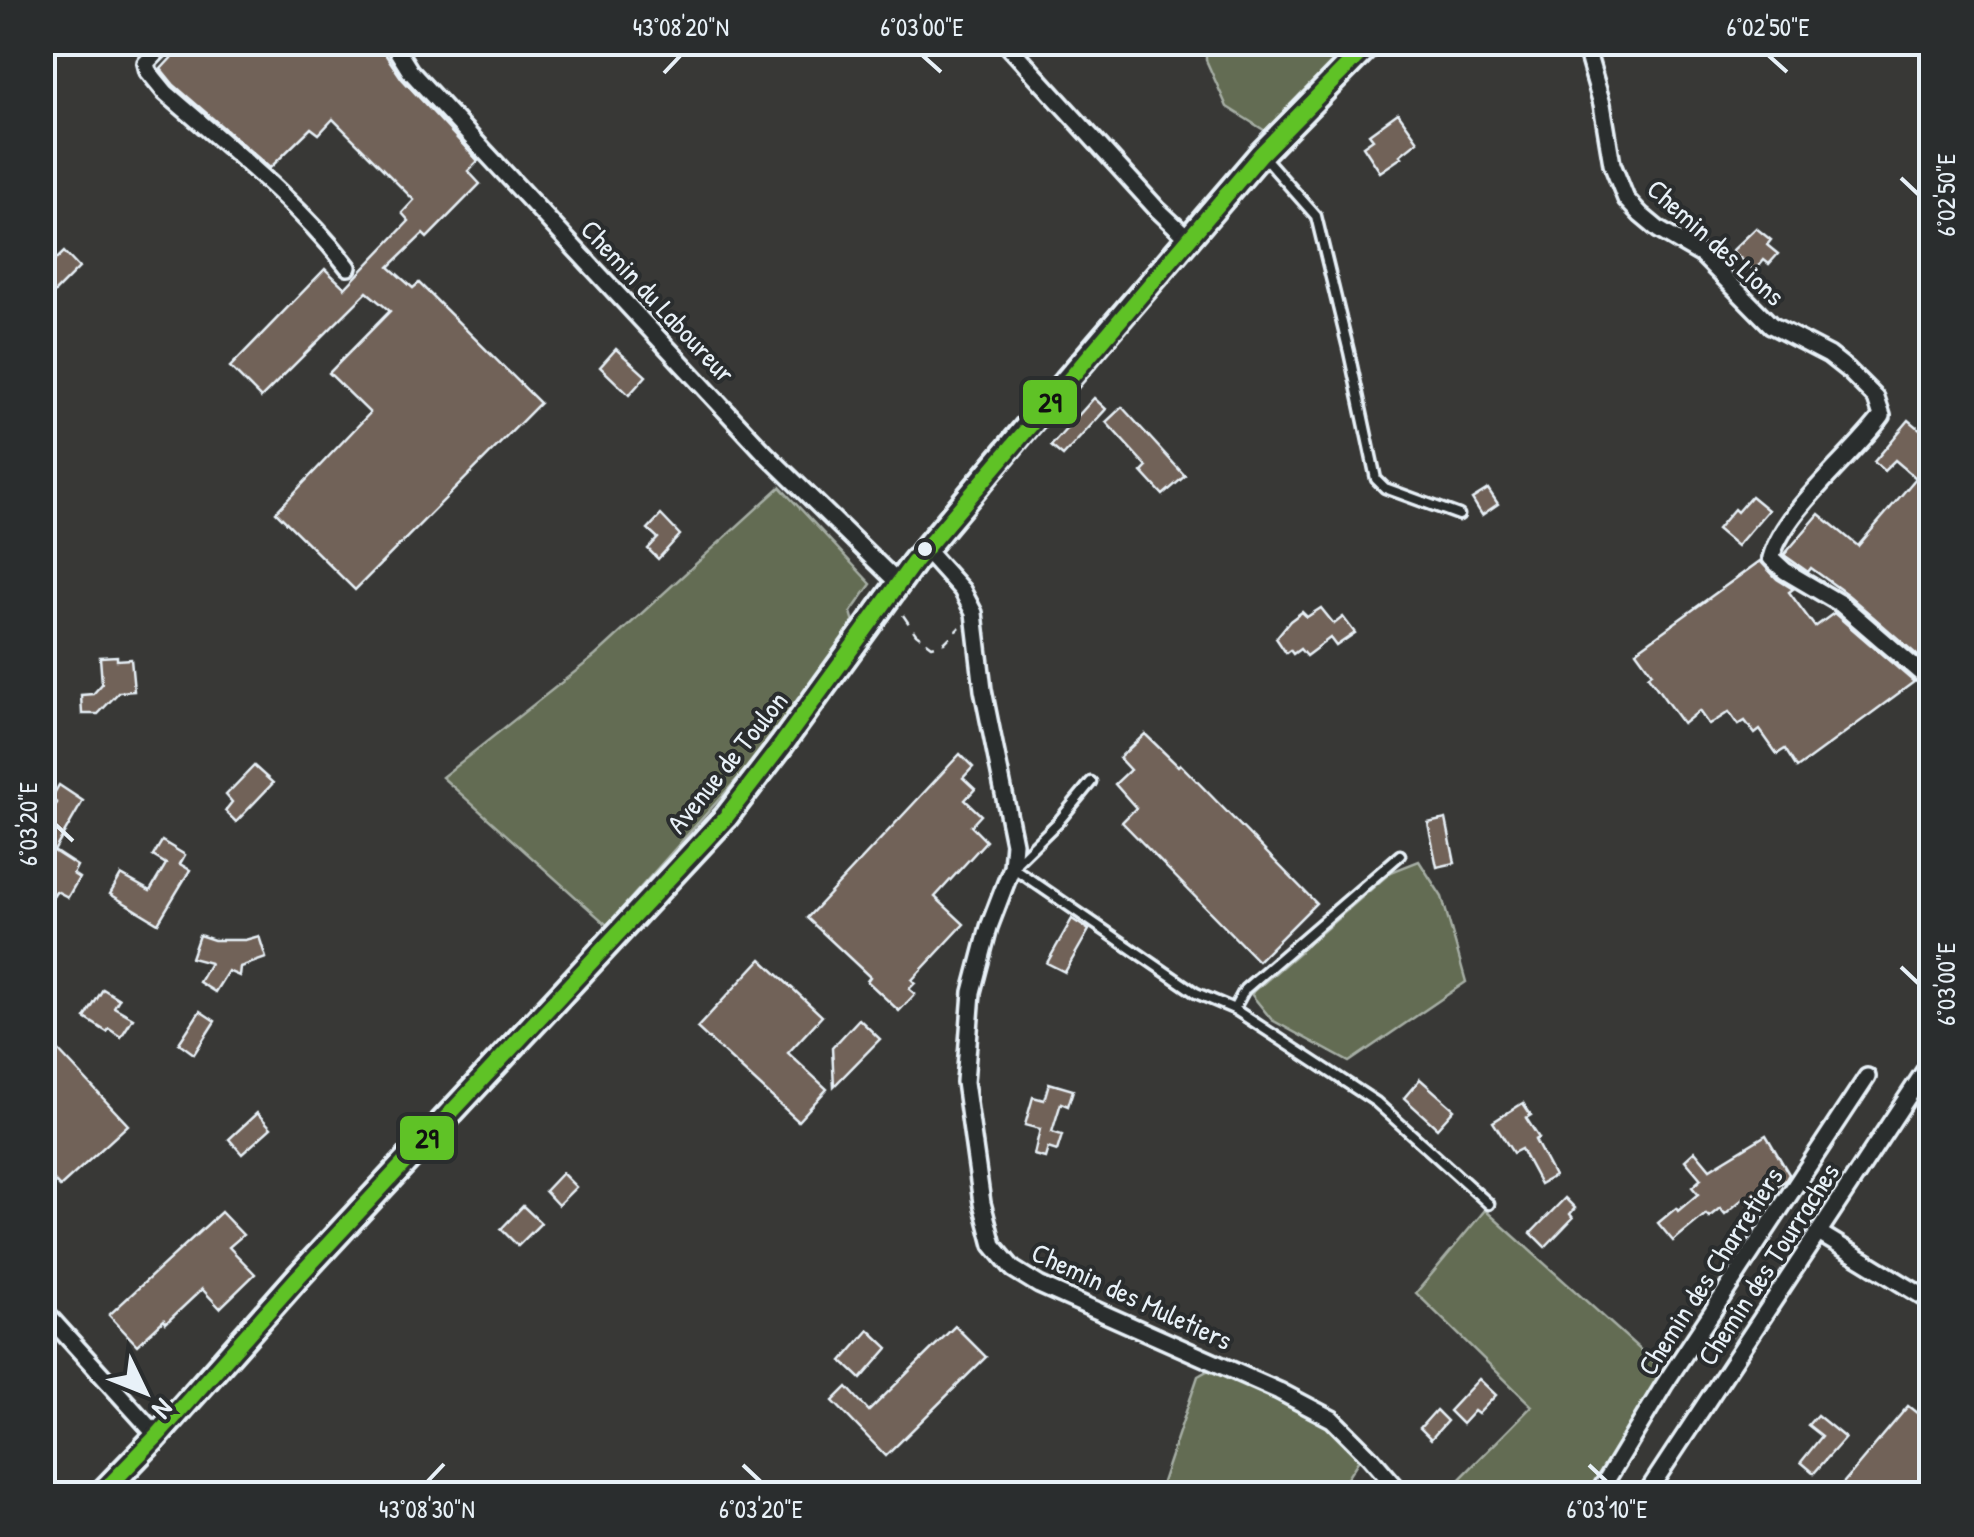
<svg xmlns="http://www.w3.org/2000/svg" width="1974" height="1537" font-family="'Patrick Hand',sans-serif">
	<style>
		.green { fill: #636c52; stroke: #a6aea5; stroke-width: 2.5 }
		.building { fill: #716258; stroke: #e8f1f8; stroke-width: 2.5 }
		.lines { fill: none; stroke-linecap: round; stroke-linejoin: round }
		.street-tunnel { stroke: #525453; stroke-width: 15; stroke-dasharray: 15 8; stroke-linecap: butt }
		.lane-casing { stroke: #e8f1f8; stroke-width: 15 }
		.street-casing { stroke: #e8f1f8; stroke-width: 22 }
		.secondary-casing { stroke: #e8f1f8; stroke-width: 30 }
		.path { stroke: #e8f1f8; stroke-width: 2.5; stroke-dasharray: 10 8; stroke-linecap: butt }
		.lane { stroke: #2a2d2e; stroke-width: 8 }
		.street { stroke: #2a2d2e; stroke-width: 15 }
		.secondary { stroke: #2a2d2e; stroke-width: 22 }
		.bus-1-casing { stroke: #2a2d2e; stroke-width: 22 }
		.bus-1 { stroke: #5fc226; stroke-width: 15 }
		.ticks { fill: none; stroke: #e8f1f8; stroke-width: 4 }
		.bus-dot { fill: #e8f1f8; stroke: #2a2d2e; stroke-width: 4 }
		.labels { text-anchor: middle; stroke-width: 8; stroke-linejoin: round; paint-order: stroke }
		.street-label { font-size: 28px; fill: #e8f1f8; stroke: #2a2d2e }
		.line-badge { stroke: #2a2d2e; stroke-width: 4 }
		.pale-badge-label { font-size: 28px; text-anchor: middle; font-weight: bold; fill: #111 }
		.neatline { fill: none; stroke: #e8f1f8; stroke-width: 4 }
		.ticks-label { font-size: 25px; text-anchor: middle; fill: #e8f1f8 }
	</style>
	<rect width="100%" height="100%" fill="#383836"/>
	<filter id="ink" filterUnits="userSpaceOnUse"><feTurbulence type="fractalNoise" baseFrequency=".01" numOctaves="2"/><feDisplacementMap in="SourceGraphic" scale="20" xChannelSelector="R" yChannelSelector="G"/><feConvolveMatrix kernelMatrix="1 2 1 2 8 2 1 2 1" color-interpolation-filters="sRGB"/></filter>
	<g filter="url(#ink)">
		<g class="green">
			<path d="M1206,43h147l-86,89 -40,-25 -21,-47z"/>
			<path d="M780,487l91,97 -20,28 4,14 -108,142 -140,157 -165,-148 153,-121z"/>
			<path d="M1419,861l23,36 24,85 -117,80 -77,-42 -21,-26 140,-122z"/>
			<path d="M1485,1210l180,162 -73,122h-147l87,-88 -116,-113z"/>
			<path d="M1216,1370l80,39 37,21 29,25 -25,39h-179l40,-118 9,-5z"/>
		</g>
		<g class="building">
			<path d="M186,42h195l4,12 17,25 76,82 -10,10 12,13 -53,54 -4,-4 -34,33 24,21 6,-5 121,120 -185,187 -79,-78 94,-99 -41,-40 61,-62 -23,-19 -106,106 -31,-31 95,-98 20,19 64,-67 -7,-8 12,-13 -81,-81 -14,15 -8,-6 -41,40 -96,-83 -13,-16z"/>
			<path d="M1398,113l20,28 -18,14 2,2 -22,15 -17,-26 10,-7 -4,-5z"/>
			<path d="M1756,228l15,12 -4,5 11,9 -9,10 -5,-4 -9,11 -23,-20z"/>
			<path d="M64,252l15,16 -25,25 -4,-3 -8,7v-24z"/>
			<path d="M616,349l30,27 -17,19 -29,-28z"/>
			<path d="M1094,398l12,11 -43,47 -12,-10z"/>
			<path d="M1122,407l63,69 -22,19 -21,-23 5,-5 -41,-45z"/>
			<path d="M1909,420l23,19v229l-84,-73 -37,-27 -3,4 -24,-17 35,-41 39,32 58,-68 -21,-18 -11,11 -10,-9z"/>
			<path d="M1488,489l10,15 -16,11 -10,-16z"/>
			<path d="M1751,496l17,14 -31,36 -20,-17 17,-20 3,3z"/>
			<path d="M661,515l19,20 -22,24 -10,-10 10,-11 -10,-9z"/>
			<path d="M1760,561l17,18 16,10 -4,3 26,35 19,-14 80,69 -117,86 -12,-19 -8,5 -17,-24 -5,4 -10,-13 -7,4 -9,-13 -20,13 -10,-14 -16,13 -35,-48 4,-3 -16,-22z"/>
			<path d="M1321,608l13,16 9,-7 12,16 -19,13 -6,-8 -24,18 -6,-7 -7,5 -3,-4 -4,3 -10,-15 14,-17 12,-9 5,5z"/>
			<path d="M117,656v4l14,-1 3,32 -15,1 -21,22h-16l-1,-19 12,-1 9,-10 -2,-27z"/>
			<path d="M1145,734l33,32 2,-2 136,139 -58,58 -136,-139 14,-14 -21,-24 15,-14 -11,-12z"/>
			<path d="M960,754l13,13 -10,11 12,11 -10,11 16,15 -10,11 15,15 -51,56 29,27 -52,56 3,3 -6,6 6,5 -16,17 -32,-30 3,-4 -63,-59z"/>
			<path d="M254,766l19,17 -37,39 -11,-11 7,-9 -6,-7z"/>
			<path d="M59,785l24,16 -29,50 23,15 -4,8 6,4 -11,19 -12,-6 -14,23v-88l15,-23 -6,-4z"/>
			<path d="M1446,819l9,44 -18,4 -9,-44z"/>
			<path d="M162,841l23,14 -5,9 10,6 -32,53 -48,-29 11,-19 29,16 16,-27 -13,-8z"/>
			<path d="M1072,919l17,11 -24,42 -18,-9z"/>
			<path d="M199,935l15,5h31l14,-4 7,22 -26,9 -1,9 -11,-5 -13,21 -16,-10 11,-19 -19,-5z"/>
			<path d="M761,959l61,57 -34,37 39,36 -29,32 -101,-93z"/>
			<path d="M103,989l16,10 -5,8 19,11 -12,19 -12,-8 -2,3 -22,-14z"/>
			<path d="M200,1011l15,10 -21,33 -15,-11z"/>
			<path d="M859,1019l21,20 -46,47 -2,-38z"/>
			<path d="M42,1033l86,92 -68,62 -18,-19z"/>
			<path d="M1420,1079l34,30 -17,19 -33,-30z"/>
			<path d="M1049,1083l24,7 -5,16 -7,-3 -9,29 10,3 -5,16 -9,-3 -3,10 -11,-3 6,-26 -15,-4 8,-28 11,3z"/>
			<path d="M1523,1103l8,12 -5,3 13,20 -4,2 19,36 -14,8 -19,-35 -8,4 -20,-31z"/>
			<path d="M257,1113l14,15 -29,26 -13,-15z"/>
			<path d="M1766,1135l23,39 -4,7 -37,22 -3,-6 -20,17 -5,-6 -11,9 -3,-3 -33,27 -15,-18 18,-15 2,3 20,-17 -6,-7 9,-8 -16,-19 10,-9 15,18z"/>
			<path d="M562,1173l14,14 -18,18 -13,-14z"/>
			<path d="M1565,1198l10,10 -5,6 3,4 -28,29 -14,-14z"/>
			<path d="M523,1206l18,17 -23,23 -17,-17z"/>
			<path d="M221,1212l22,23 -14,12 26,27 -35,34 -18,-19 -36,34 -2,-3 -27,25 -28,-30z"/>
			<path d="M955,1326l31,31 -100,99 -53,-55 14,-14 22,24z"/>
			<path d="M869,1330l19,18 -27,31 -19,-18z"/>
			<path d="M1479,1379l17,16 -18,19 -4,-3 -12,13 -13,-13z"/>
			<path d="M1908,1406l24,19v69h-98z"/>
			<path d="M1436,1410l11,11 -16,18 -11,-11z"/>
			<path d="M1817,1415l28,23 -31,35 -13,-11 21,-26 -14,-11z"/>
		</g>
		<g class="lines">
			<path class="street-tunnel" d="M1711,1314l37,27"/>
			<defs>
				<g id="lane">
					<path d="M1264,157l52,59 33,136 27,127 9,9 74,27"/>
					<path d="M1091,782l-33,40 -46,45 184,126 38,16 142,93 113,102"/>
					<path d="M1234,1009l11,-20 155,-134"/>
				</g>
				<g id="street">
					<path d="M167,42l-21,21 2,8 18,22c63,55 131,108 182,174"/>
					<path d="M392,42l18,29 355,382 134,131"/>
					<path d="M1005,42l152,167 32,30"/>
					<path d="M1584,42l18,62 10,60 14,35 15,16 18,15 43,25 69,70 58,30 19,15 28,28 6,18c-31,42 -98,94 -111,142l14,13 56,33 81,70"/>
					<path d="M925,549l37,41 12,23 9,77 31,153 -2,24 -23,60 -17,65 -7,90 17,121 11,42 20,24 26,16 240,106 53,28 38,38 32,37"/>
					<path d="M1819,1233l113,69"/>
					<path d="M42,1309l115,127"/>
					<path d="M1598,1494l66,-109 203,-308"/>
					<path d="M1646,1494l286,-434"/>
				</g>
				<path id="secondary" d="M101,1494l56,-58 141,-159 428,-460 56,-73 132,-182 111,-133 236,-275 110,-112"/>
			</defs>
			<use href="#lane" class="lane-casing"/>
			<use href="#street" class="street-casing"/>
			<use href="#secondary" class="secondary-casing"/>
			<path class="path" d="M903,615l13,19 16,12 12,-3 16,-16"/>
			<use href="#lane" class="lane"/>
			<use href="#street" class="street"/>
			<use href="#secondary" class="secondary"/>
			<defs>
				<path id="bus-1" d="M101,1494l56,-58 141,-159 428,-460 56,-73 132,-182 347,-408 110,-112"/>
			</defs>
			<use href="#bus-1" class="bus-1-casing"/>
			<use href="#bus-1" class="bus-1"/>
		</g>
	</g>
	<path class="ticks" d="M922,55l19,17M1768,55l19,17M664,73l17,-18M1901,178l18,17M55,824l18,17M1901,967l18,17M743,1465l18,17M1589,1465l18,17M427,1482l17,-18"/>
	<circle class="bus-dot" cx="925" cy="549" r="9"/>
	<g class="labels">
		<g class="street-label">
			<text transform="translate(1716 242) rotate(42)" y="10">Chemin des Lions</text>
			<text transform="translate(658 301) rotate(47)" y="10">Chemin du Laboureur</text>
			<text transform="translate(727 762) rotate(-51)" y="10">Avenue de Toulon</text>
			<text transform="translate(1768 1264) rotate(-57)" y="10">Chemin des Tourraches</text>
			<text transform="translate(1710 1271) rotate(-57)" y="10">Chemin des Charretiers</text>
			<text transform="translate(1132 1296) rotate(25)" y="10">Chemin des Muletiers</text>
		</g>
	</g>
	<g class="line-badge">
		<rect x="1021" y="378" width="58" height="48" rx="10" fill="#5fc226"/>
		<rect x="398" y="1114" width="58" height="48" rx="10" fill="#5fc226"/>
	</g>
	<g class="pale-badge-label">
		<text x="1050" y="412">29</text>
		<text x="427" y="1148">29</text>
	</g>
	<rect width="1974" height="1537" fill="none" stroke="#2a2d2e" stroke-width="110"/>
	<g transform="translate(145 1392) rotate(133)" stroke="#2a2d2e" stroke-width="8" paint-order="stroke">
	<path d="M0-8L18 38L0 25L-18 38Z" fill="#e8f1f8"/>
	<text y="-15" font-size="28" font-weight="bold" text-anchor="middle" fill="#e8f1f8">N</text>
	</g>
	<rect x="55" y="55" width="1864" height="1427" class="neatline"/>
	<g class="ticks-label">
		<text x="681" y="36">43°08'20"N</text>
		<text x="922" y="36">6°03'00"E</text>
		<text x="1768" y="36">6°02'50"E</text>
		<text transform="translate(1946 195) rotate(-90)" y="9">6°02'50"E</text>
		<text transform="translate(28 824) rotate(-90)" y="9">6°03'20"E</text>
		<text transform="translate(1946 984) rotate(-90)" y="9">6°03'00"E</text>
		<text x="427" y="1518">43°08'30"N</text>
		<text x="761" y="1518">6°03'20"E</text>
		<text x="1607" y="1518">6°03'10"E</text>
	</g>
</svg>
